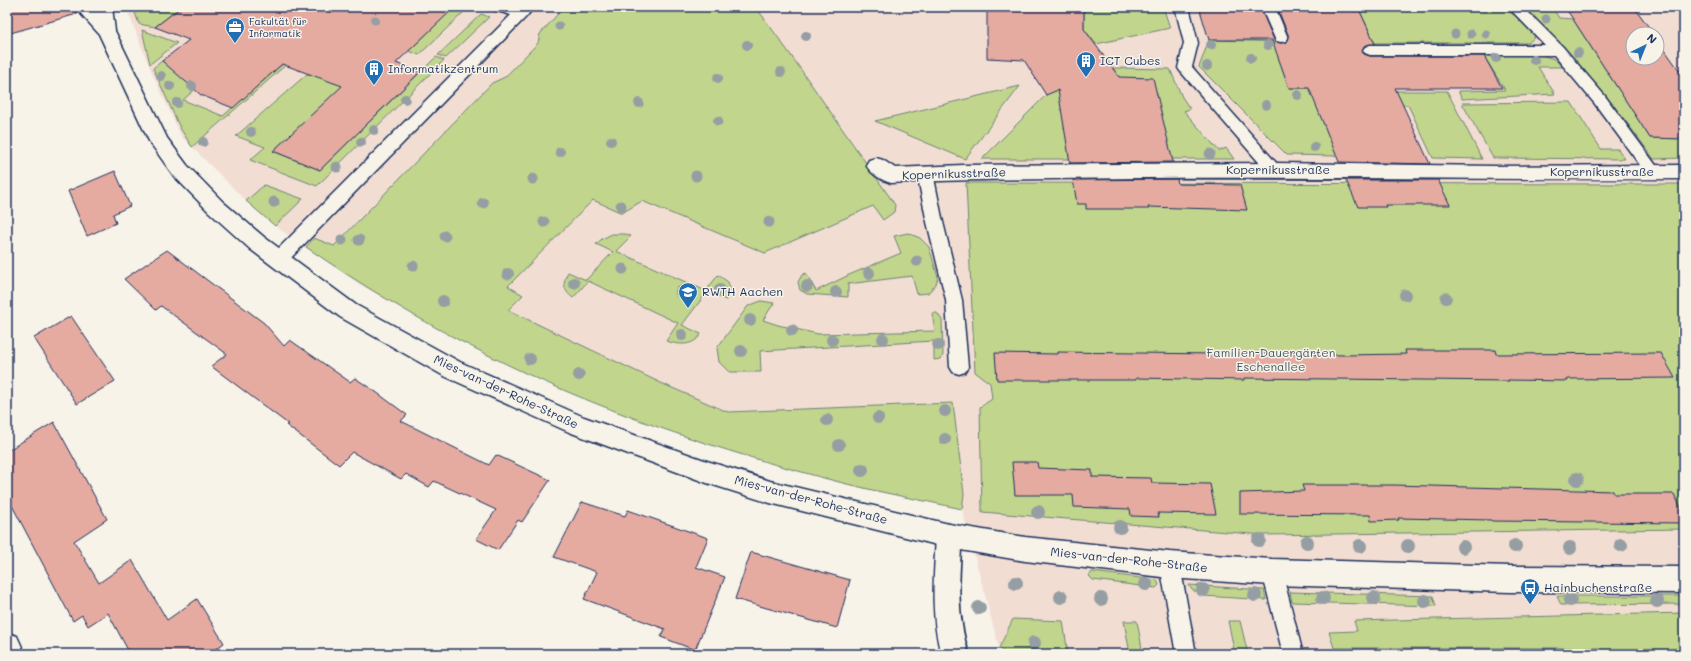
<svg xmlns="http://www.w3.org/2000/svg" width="1691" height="661" font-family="Mali,sans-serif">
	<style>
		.built { fill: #f2ddd3; fill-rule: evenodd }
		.green { fill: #c1d68c; stroke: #6e8275 }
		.building { fill: #e5aba1; stroke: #1b2f5e }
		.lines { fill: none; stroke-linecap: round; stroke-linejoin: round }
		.service-casing { stroke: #1b2f5e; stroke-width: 3 }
		.minor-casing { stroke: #1b2f5e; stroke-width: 3 }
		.tertiary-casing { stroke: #1b2f5e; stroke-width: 3 }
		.service { fill: #f7f3e8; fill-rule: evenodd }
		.minor { fill: #f7f3e8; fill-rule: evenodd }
		.tertiary { fill: #f7f3e8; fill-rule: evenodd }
		.tree { fill: #959ea3 }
		.labels { text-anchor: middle; stroke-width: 3; stroke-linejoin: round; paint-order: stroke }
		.far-poi-label { font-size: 10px; fill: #1b2f5e; stroke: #f7f3e8; text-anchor: start }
		.poi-label { font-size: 12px; fill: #1b2f5e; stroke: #f7f3e8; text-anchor: start }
		.street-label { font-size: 12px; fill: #1b2f5e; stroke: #f7f3e8 }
		.park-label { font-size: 12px; fill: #44596a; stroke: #f7f3e8 }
	</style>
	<rect width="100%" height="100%" fill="#f7f3e8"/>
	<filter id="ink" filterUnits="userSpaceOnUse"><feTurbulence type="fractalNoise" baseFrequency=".025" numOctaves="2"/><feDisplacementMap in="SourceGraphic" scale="8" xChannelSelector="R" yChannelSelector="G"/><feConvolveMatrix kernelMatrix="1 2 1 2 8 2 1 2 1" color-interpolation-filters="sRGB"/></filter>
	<g filter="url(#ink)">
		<path class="built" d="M126,7h1558v177l-718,-1 26,216 272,136 420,-6v125h-678l-7,-6 -37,-139 -118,-25 -104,-30 -99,-34 -94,-38 -62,-28 -126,-70 -84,-58 -29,-25 -65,-65 -32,-70zM1633,34h24v24h-24z"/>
		<g class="green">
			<path d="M133,7h48l-26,20 -16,-3z"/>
			<path d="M430,7h31l6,2 -48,46 -10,-4 39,-38z"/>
			<path d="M564,7h192l34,47 99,142 6,9 -1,7 -11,8 -10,-14 -108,47 -123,-52 -20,12 -29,-13 -85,86 15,9 -15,15 155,74 65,28 225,-9 11,91 -2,15c-40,-9 -80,-16 -119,-26 -121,-31 -247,-73 -359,-130 -62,-31 -121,-67 -178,-106l8,-9 20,8 158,-163 13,-6 33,-34 2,-9z"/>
			<path d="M1084,7h79l7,21 -74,16 -12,-15z"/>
			<path d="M1358,7h142c10,5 32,18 35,30l-7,6h-153z"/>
			<path d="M1525,7h27l7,11 14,1 77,119 34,1v19l-30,1 -39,-52z"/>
			<path d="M481,14l8,3 -43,41 -8,-3z"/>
			<path d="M142,30l35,13 -27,21z"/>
			<path d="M1209,40l87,2 -18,14 11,32h45l3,68 -50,-1 -88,-88z"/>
			<path d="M1439,53l99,1 16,5 9,8h-25l17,27 -93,5 -4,-8 47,-1 -21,-34h-44z"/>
			<path d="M436,57l8,3 -127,126 -67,-26 15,-13 -29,-11 71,-62 6,2 2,-3 30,11 -72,67 47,19z"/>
			<path d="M163,60c11,16 27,16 45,18l-25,22 40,16 62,-54 3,1 -96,84 -12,-19 -27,-60z"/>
			<path d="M1113,68l57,1 12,28 8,12 -6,2 35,40 7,-3 8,11h-252l64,-64 -1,-3 74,-15z"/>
			<path d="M1020,86l-55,73 -90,-38z"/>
			<path d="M1361,91h86l35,68 -49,-1 -25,-53h-41z"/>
			<path d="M1571,102l30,47h17l7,10 -132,-1 -31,-55z"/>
			<path d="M966,183l718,1v345l-420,6 -282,-23 -2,-105 12,-8 -2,-16 -15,-11z"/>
			<path d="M264,185l39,14 -28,27 -29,-25z"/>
			<path d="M908,233l12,5 9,9 9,30 -2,7 -8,9 -11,1 -5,-18 -64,8v13l-41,-3 -7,-4 -2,-8 4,-7 4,-2 10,18 33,-16 52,-22 -7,-17z"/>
			<path d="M612,234h13l6,2 -15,15 90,40 12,-16 10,7 3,9 -5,9 -19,-8 -25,33 19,9c-8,13 -22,11 -35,7l12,-18 -90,-42 -15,17c-10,-8 -11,-15 -5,-26l18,8 27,-28 -17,-8 6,-5z"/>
			<path d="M761,301l13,2 -11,17 15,5 40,9 117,-3 -3,-18h5l5,7 1,35 -2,4 -7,1v-19l-174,10 1,21h-32l-10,-10 -2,-14 31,-42z"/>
			<path d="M1092,572l65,8 2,5 -3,3 -63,-8 -4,-4z"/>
			<path d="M1189,585l75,5 2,10 -62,-4 -12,-6z"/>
			<path d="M1290,592l143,4 3,10 -144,-4z"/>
			<path d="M1557,596h127v8l-123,1z"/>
			<path d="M1684,613v36h-12l2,5h-72l-3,-6h-265l-5,-16 28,-1 -3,-10z"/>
			<path d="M1013,619l50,2 5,33h-62l-7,-6z"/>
			<path d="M1124,621h13l6,33h-13z"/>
			<path d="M1228,621h12l8,33h-13z"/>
		</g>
		<g class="building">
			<path d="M7,7h67l3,7 -70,20z"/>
			<path d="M181,7h274l-59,56 24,9 -100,98 -47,-19 69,-65 -60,-22 -49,44 -32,-13 -39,-34 27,-21 -34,-13z"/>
			<path d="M987,7h97v22l35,48 34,1 20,84 -103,1 -12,-73 -12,5 -22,-35 -37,-2z"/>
			<path d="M1199,7h61l15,35 6,1 6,-1 2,-5 -12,-30h81l17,37 -11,2 -2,5 2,3 6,2h114l18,32h-107l35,76 -91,-2 -30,-74h-20l-17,-48h-63z"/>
			<path d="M1565,7h69l20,27h-21v24h24v-19l27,38v62l-34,-1z"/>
			<path d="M115,171l15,35 -17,8 3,9 -29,13 -19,-45z"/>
			<path d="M1177,179l1,5 62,1 7,25 -99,-3 1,2h-63v-5h-9l-4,-24z"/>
			<path d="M1346,180h92l12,25h-65l1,2h-28z"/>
			<path d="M167,250l97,73 20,23 6,-6 60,42 5,-4 21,14 31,23 -6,6 88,44 7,-10 54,25 -28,42 -4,-2 -20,30 -22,-11 20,-29 -62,-29 -5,6 -23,-13 -5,5 -49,-27 -13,13 -53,-40 2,-1 -77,-58 16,-12 -66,-48 -5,4 -32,-31z"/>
			<path d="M71,316l44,65 -38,23 -43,-66z"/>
			<path d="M1405,350h90l1,4 165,-1 14,25 -108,1 1,2 -60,-1 1,1 -265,-3v2l-108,-2v2h-139l-2,-27 63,1v-2l157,2 -1,-2 130,3 62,-1z"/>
			<path d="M54,422l53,97 -33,22 25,42 33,-23 35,60 30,-21 27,44 -15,11h-79l-22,-41 -20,13 -6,-11 -9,6 -66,-125v-45z"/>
			<path d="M1012,462h25l1,6 54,2v7l59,1 1,5 58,1 6,30 -58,-1 1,4 -28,-1 -1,-7 -56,-2 -1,-12h-58z"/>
			<path d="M1302,485h92l219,6 1,3h60l10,20v9l-192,-2 -1,-1 -93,-2 1,2 -28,1 -1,-6 -130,-1v-21l64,-2z"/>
			<path d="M582,502l43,14 3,-6 80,28 -12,29 29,10 -30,73 -34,-13 4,-8 -81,-30 13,-27 -43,-15z"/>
			<path d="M751,552l99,28 -13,48 -102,-29z"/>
		</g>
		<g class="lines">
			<defs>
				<g id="service">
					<path d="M492,7h21l5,1 1,-1h15l-8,10 -242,248 -6,1 -6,-1 -2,-5 2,-5 239,-240 -17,-5z"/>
					<path d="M1175,7h14l9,36 -6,24 87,99 3,4 -3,4 -5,2 -5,-2 -89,-103 -2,-3 6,-25z"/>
					<path d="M1261,7h14l13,31 -2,3 -5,1 -5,-1z"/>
					<path d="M1508,7h15l40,40 42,49 53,72 3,4 -3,4 -5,2 -5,-2 -53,-72 -41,-49h-184l-5,-2 -2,-3 2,-3 5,-2h175z"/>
					<path d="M925,167l5,2 3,4 9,45 20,82 6,67 -3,5 -6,2 -6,-2 -3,-5 -4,-67 -20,-82 -9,-45 3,-4z"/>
					<path d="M1170,555l7,3 3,7 16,89h-20l-16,-89 3,-7z"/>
					<path d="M1272,562l7,3 3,7 21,82h-20l-21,-82 3,-7z"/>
				</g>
				<g id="minor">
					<path d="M876,158l7,2 12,8 68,-3 311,-2 220,3 190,-1v14c-181,1 -361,-2 -542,-1 -84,1 -167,1 -251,5 -10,-3 -20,-9 -25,-18l3,-5z"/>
					<path d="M949,524l9,3 4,9c-3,40 -6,79 7,118h-28c-11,-39 -7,-78 -5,-118l4,-9z"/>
					<path d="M7,633l10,3 8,18h-18z"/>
				</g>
				<path id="tertiary" d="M75,7h18l3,3v-3h16l3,24 52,107 20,27 36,37 41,35 92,68 104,57 124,55 123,44 63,20 179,43 76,13 145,15 102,7 238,7 174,1v26l-174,-1 -238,-7 -102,-7 -145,-17 -76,-13 -179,-45 -63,-20 -138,-51 -125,-56 -104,-59 -90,-68 -41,-37 -36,-37 -24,-34 -50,-107z"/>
			</defs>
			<use href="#service" class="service-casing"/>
			<use href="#minor" class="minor-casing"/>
			<use href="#tertiary" class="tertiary-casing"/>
			<use href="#service" class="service"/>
			<use href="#minor" class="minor"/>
			<use href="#tertiary" class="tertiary"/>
		</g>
		<g class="tree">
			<circle cx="1546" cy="19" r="4.5"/>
			<circle cx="375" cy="20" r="4.5"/>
			<circle cx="559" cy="26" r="4.5"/>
			<circle cx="1455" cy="34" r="4.5"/>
			<circle cx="1471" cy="34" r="4.5"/>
			<circle cx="1486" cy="34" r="4.5"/>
			<circle cx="806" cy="36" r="5"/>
			<circle cx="747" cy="45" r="5"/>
			<circle cx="1211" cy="45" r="5"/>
			<circle cx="1268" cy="45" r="5"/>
			<circle cx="1578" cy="53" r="5"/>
			<circle cx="1251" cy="58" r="5"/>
			<circle cx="1496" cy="58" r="5"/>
			<circle cx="1534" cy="60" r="5"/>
			<circle cx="1207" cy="66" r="5"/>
			<circle cx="781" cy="72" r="5"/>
			<circle cx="161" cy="76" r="5"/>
			<circle cx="718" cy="78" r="5"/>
			<circle cx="170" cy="86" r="5"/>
			<circle cx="192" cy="86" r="5"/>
			<circle cx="1298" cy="95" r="5"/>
			<circle cx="405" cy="99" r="5"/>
			<circle cx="177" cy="103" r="5"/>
			<circle cx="639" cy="103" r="5"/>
			<circle cx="1266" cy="105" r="5"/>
			<circle cx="718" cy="121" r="5"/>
			<circle cx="374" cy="130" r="5"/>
			<circle cx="251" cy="132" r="5"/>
			<circle cx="611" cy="141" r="5"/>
			<circle cx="203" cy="142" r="5"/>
			<circle cx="361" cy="142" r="5"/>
			<circle cx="1314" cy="147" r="5"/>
			<circle cx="560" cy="152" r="5"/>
			<circle cx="1210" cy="154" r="5.5"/>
			<circle cx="337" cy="167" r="5.5"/>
			<circle cx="696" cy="176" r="5.5"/>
			<circle cx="533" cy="179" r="5.5"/>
			<circle cx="274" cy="202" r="5.5"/>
			<circle cx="483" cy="203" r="5.5"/>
			<circle cx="621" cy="206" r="5.5"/>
			<circle cx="544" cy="222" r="5.5"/>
			<circle cx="769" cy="222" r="5.5"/>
			<circle cx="445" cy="236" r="5.5"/>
			<circle cx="342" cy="240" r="5.5"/>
			<circle cx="359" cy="240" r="5.5"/>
			<circle cx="917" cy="261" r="5.5"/>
			<circle cx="413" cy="266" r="5.5"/>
			<circle cx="623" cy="269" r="5.5"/>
			<circle cx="869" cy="273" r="6"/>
			<circle cx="508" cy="274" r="6"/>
			<circle cx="574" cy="283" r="6"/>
			<circle cx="807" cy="286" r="6"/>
			<circle cx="720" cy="290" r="6"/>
			<circle cx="681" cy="292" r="6"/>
			<circle cx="836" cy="292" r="6"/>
			<circle cx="1405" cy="295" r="6"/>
			<circle cx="1446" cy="298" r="6"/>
			<circle cx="443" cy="301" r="6"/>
			<circle cx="750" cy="320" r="6"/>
			<circle cx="792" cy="330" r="6"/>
			<circle cx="682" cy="335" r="6"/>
			<circle cx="883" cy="339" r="6"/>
			<circle cx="832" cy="340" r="6"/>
			<circle cx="938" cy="345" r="6"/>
			<circle cx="741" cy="351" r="6"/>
			<circle cx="530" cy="359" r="6"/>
			<circle cx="579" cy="375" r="6"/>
			<circle cx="945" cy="411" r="6"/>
			<circle cx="878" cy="418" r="6"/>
			<circle cx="827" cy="420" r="6"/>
			<circle cx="945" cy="439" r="6"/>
			<circle cx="839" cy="445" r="6"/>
			<circle cx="862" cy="470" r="7"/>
			<circle cx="1577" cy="479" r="7"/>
			<circle cx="1038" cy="512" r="7"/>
			<circle cx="1120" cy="527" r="7"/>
			<circle cx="1259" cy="540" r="7"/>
			<circle cx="1307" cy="542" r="7"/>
			<circle cx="1621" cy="545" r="7"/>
			<circle cx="1360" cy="546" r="7"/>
			<circle cx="1408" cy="546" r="7"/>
			<circle cx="1515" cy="546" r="7"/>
			<circle cx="1463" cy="547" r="7"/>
			<circle cx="1570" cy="548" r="7"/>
			<circle cx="1016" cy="583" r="7"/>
			<circle cx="1146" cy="584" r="7"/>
			<circle cx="1203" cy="590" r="7"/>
			<circle cx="1255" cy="595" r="7"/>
			<circle cx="1061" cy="597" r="7"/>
			<circle cx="1323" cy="598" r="7"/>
			<circle cx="1374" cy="598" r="7"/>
			<circle cx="1101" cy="599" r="7"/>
			<circle cx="1570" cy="600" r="7"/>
			<circle cx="1425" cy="601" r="7"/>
			<circle cx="1657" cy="601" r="7"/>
			<circle cx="979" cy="608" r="7"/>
			<circle cx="1034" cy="643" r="7"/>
		</g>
	</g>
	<defs>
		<symbol id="office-pin" viewBox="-11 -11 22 30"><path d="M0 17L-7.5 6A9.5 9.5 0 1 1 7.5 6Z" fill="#1f6fb2" stroke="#f7f3e8"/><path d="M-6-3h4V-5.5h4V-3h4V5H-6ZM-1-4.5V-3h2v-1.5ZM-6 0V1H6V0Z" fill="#fff"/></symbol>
		<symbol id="building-pin" viewBox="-11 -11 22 30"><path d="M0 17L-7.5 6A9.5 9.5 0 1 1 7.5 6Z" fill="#1f6fb2" stroke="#f7f3e8"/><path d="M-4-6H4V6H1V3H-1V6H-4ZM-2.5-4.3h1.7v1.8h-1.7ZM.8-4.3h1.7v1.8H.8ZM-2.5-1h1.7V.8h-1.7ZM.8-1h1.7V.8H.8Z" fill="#fff"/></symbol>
		<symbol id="university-pin" viewBox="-11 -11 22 30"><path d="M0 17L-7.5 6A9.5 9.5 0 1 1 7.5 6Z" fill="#1f6fb2" stroke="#f7f3e8"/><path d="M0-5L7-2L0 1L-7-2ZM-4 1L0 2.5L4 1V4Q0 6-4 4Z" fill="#fff"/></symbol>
		<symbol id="bus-pin" viewBox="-11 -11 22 30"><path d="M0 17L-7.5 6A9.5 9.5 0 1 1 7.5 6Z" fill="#1f6fb2" stroke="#f7f3e8"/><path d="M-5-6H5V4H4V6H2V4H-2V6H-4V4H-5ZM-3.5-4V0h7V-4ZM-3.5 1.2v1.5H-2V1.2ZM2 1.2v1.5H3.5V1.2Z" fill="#fff"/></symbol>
	</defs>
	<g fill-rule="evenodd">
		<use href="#office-pin" x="224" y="16" width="22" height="30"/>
		<use href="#building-pin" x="1075" y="50" width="22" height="30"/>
		<use href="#building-pin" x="363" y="58" width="22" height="30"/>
		<use href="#university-pin" x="677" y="281" width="22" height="30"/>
		<use href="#bus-pin" x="1519" y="577" width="22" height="30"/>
	</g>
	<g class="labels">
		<g class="far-poi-label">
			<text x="249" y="25">Fakultät für<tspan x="249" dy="12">Informatik</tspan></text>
		</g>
		<g class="poi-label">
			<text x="1100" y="65">ICT Cubes</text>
			<text x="388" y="73">Informatikzentrum</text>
			<text x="702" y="296">RWTH Aachen</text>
			<text x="1544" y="592">Hainbuchenstraße</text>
		</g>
		<g class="street-label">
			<text x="1278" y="174">Kopernikusstraße</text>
			<text x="1602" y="176">Kopernikusstraße</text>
			<text transform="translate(954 174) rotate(-2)" y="4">Kopernikusstraße</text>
			<text transform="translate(506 392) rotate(25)" y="4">Mies-van-der-Rohe-Straße</text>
			<text transform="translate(811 500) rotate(15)" y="4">Mies-van-der-Rohe-Straße</text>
			<text transform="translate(1129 560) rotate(6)" y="4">Mies-van-der-Rohe-Straße</text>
		</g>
		<g class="park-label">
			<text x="1271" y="357">Familien-Dauergärten<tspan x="1271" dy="14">Eschenallee</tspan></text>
		</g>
	</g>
	<rect width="1691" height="661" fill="none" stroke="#f7f3e8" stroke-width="24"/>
	<rect x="12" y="12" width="1667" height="637" fill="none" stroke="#1b2f5e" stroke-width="1.5" filter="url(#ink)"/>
	<g transform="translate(1645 46) rotate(43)"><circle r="19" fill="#f7f3e8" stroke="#9fa5b1"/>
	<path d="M0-3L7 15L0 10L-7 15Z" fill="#1f6fb2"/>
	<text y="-6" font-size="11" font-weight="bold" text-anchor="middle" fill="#1b2f5e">N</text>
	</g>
</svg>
